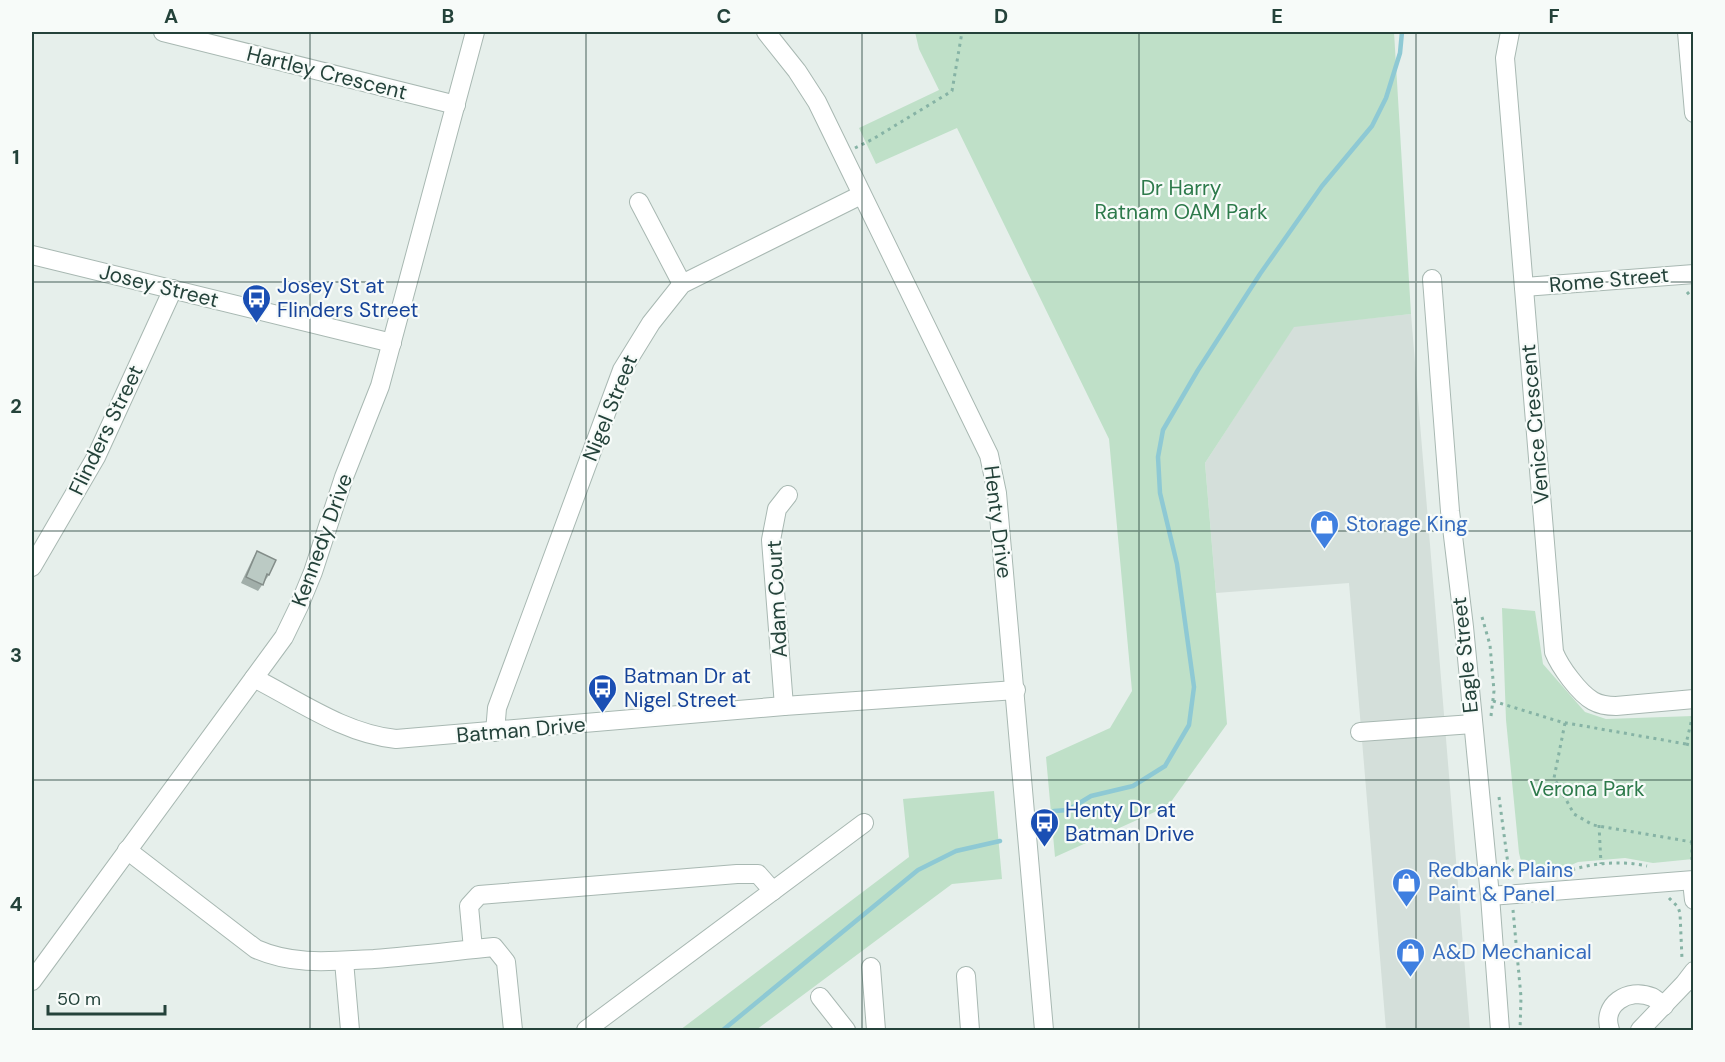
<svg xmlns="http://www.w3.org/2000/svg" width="1725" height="1062" font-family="'DM Sans',sans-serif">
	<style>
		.built { fill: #d4dfda }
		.green { fill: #bfe0c8 }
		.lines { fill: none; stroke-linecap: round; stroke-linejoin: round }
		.stream { stroke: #8ec9d4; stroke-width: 4.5 }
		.minor-casing { stroke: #a8b8b2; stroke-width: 20 }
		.path { stroke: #86b3a5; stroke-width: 3; stroke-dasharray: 3 4.5; stroke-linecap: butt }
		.minor { stroke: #fff; stroke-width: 18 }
		.wall { fill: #a1aea9 }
		.building { fill: #bbcac4; stroke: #838d89; stroke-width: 1.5 }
		.grid { fill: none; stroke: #24423a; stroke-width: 1.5; stroke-opacity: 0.55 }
		.labels { text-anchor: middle; stroke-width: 4.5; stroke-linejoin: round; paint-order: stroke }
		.street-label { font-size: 21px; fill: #24423a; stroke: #f7fbf9 }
		.park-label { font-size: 21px; fill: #2d7a4b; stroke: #f7fbf9 }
		.transit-label { font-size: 21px; fill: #164399; stroke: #f7fbf9; text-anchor: start }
		.shop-label { font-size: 21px; fill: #366cbe; stroke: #f7fbf9; text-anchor: start }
		.neatline { fill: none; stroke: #24423a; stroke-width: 2 }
		.grid-label { font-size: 20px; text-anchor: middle; font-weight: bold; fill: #24423a }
	</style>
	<rect width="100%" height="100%" fill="#e6efeb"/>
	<path class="built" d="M1411,314l59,716h-84l-37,-447 -133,10 -11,-130 89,-137z"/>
	<g class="green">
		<path d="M915,32h479l17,282 -117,13 -89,136 22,261 -59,82 -113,51 -9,-100 64,-29 22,-37 -23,-252 -152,-311 -81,36 -17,-36 80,-38 -20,-41z"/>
		<path d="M1502,608l33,3 8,53 42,48 21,7 87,-3v143l-40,4 -28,-5 -47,4 -18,8 -30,3 -8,-8 -3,-12 -13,-133z"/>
		<path d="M994,791l8,88 -50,5 -196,146h-76l229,-173 -6,-58z"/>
	</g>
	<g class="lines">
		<g class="stream">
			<path d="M1054,811l14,-1 23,-14 42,-10 32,-20 24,-41 5,-38 -17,-123 -17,-71 -2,-36 5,-27 35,-60 62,-96 62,-88 50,-60 14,-28 14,-45 2,-21"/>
			<path d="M723,1030l195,-160 38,-19 44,-10"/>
		</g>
		<defs>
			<g id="minor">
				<path d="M163,32l293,73"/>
				<path d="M766,32l31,39 20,31 172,353 8,38 47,537"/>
				<path d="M1510,32l-5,26 49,594c6,15 25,41 39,49 7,4 15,5 23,5l78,-7"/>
				<path d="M1687,32l7,81"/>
				<path d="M639,202l43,82"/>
				<path d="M32,255l360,88"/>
				<path d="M1432,279l18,232 14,116 26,269 10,134"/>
				<path d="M1524,287l170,-13"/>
				<path d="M32,567l64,-110 77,-168"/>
				<path d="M254,678c45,23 91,56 142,61l388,-33 232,-16"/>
				<path d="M784,706l-13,-166 6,-31 11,-14"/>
				<path d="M495,732l2,-24 125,-338 29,-47 31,-39 179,-89"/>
				<path d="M1360,732l113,-8"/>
				<path d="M127,850l129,99c38,17 77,12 118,10 40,-3 80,-8 120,-12l12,15 7,68"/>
				<path d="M1692,881l2,19"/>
				<path d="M1490,896l204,-16"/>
				<path d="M473,949l-4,-43 10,-11 258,-21h21l15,17"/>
				<path d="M344,961l6,69"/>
				<path d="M871,967l5,63"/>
				<path d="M966,976l4,54"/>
				<path d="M32,981l222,-303 30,-41 15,-31 14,-34 31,-95 36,-91 95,-354"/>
				<path d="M820,997l26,33"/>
				<path d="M586,1030l278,-207"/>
				<path d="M1610,1030c-9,-25 18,-43 42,-33 4,2 8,6 12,9"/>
				<path d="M1640,1030l44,-46 10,-13"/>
			</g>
		</defs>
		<use href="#minor" class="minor-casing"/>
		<g class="path">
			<path d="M855,148l18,-9 79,-48 10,-59"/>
			<path d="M1687,292l7,8"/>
			<path d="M1482,617l8,28 4,46 -3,25"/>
			<path d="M1493,701l68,21 125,22 7,-30"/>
			<path d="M1565,723l-11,55 20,36 19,11 99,17 2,-11"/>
			<path d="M1686,744l8,2"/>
			<path d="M1499,797l11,82"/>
			<path d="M1599,825l2,39"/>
			<path d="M1692,842v22"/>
			<path d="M1511,869l12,7"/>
			<path d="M1565,872c26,-9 55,-12 82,-6"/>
			<path d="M1669,898l9,9 2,6 2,46"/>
			<path d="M1513,910l8,87 -1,33"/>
		</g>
		<use href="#minor" class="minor"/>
	</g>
	<path class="wall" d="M257,551l12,24 -11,16 -17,-8 12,-25z"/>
	<path class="building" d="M257,551l19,9 -7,15 -2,-1 -4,11 -17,-8z"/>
	<path class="grid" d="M310,32v998M586,32v998M862,32v998M1139,32v998M1416,32v998M32,282h1662M32,531h1662M32,780h1662"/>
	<defs>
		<symbol id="bus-pin" viewBox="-11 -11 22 30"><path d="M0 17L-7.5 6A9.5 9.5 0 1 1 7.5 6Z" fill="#1a4fb4" stroke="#f7fbf9"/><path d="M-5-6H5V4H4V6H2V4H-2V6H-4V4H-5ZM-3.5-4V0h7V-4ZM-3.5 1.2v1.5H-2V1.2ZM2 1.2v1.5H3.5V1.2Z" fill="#fff"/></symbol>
		<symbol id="shop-pin" viewBox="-11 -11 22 30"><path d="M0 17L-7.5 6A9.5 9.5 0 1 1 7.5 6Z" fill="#3f7fe0" stroke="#f7fbf9"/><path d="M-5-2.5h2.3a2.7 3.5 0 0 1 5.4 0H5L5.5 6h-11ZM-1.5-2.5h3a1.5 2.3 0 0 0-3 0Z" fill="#fff"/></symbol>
	</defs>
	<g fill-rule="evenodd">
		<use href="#bus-pin" x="240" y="282" width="33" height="45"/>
		<use href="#shop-pin" x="1308" y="508" width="33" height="45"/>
		<use href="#bus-pin" x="586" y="672" width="33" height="45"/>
		<use href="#bus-pin" x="1028" y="806" width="33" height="45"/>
		<use href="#shop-pin" x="1390" y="866" width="33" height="45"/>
		<use href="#shop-pin" x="1394" y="936" width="33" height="45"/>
	</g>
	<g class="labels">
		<g class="street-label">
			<text transform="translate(327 73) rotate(14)" y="7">Hartley Crescent</text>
			<text transform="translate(1609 280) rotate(-5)" y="7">Rome Street</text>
			<text transform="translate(159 286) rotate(14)" y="7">Josey Street</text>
			<text transform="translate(610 408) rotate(-68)" y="7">Nigel Street</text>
			<text transform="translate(1535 424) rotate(-95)" y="7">Venice Crescent</text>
			<text transform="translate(106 430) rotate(-64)" y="7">Flinders Street</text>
			<text transform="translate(998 522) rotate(83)" y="7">Henty Drive</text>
			<text transform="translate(322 540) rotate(-70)" y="7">Kennedy Drive</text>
			<text transform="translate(777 599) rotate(-93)" y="7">Adam Court</text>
			<text transform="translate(1465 655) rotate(-96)" y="7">Eagle Street</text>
			<text transform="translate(521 730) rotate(-5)" y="7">Batman Drive</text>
		</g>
		<g class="park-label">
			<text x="1181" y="195">Dr Harry<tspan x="1181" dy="24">Ratnam OAM Park</tspan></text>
			<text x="1587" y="796">Verona Park</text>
		</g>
		<g class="transit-label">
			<text x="277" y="293">Josey St at<tspan x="277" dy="24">Flinders Street</tspan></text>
			<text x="624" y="683">Batman Dr at<tspan x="624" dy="24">Nigel Street</tspan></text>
			<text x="1065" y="817">Henty Dr at<tspan x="1065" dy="24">Batman Drive</tspan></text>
		</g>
		<g class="shop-label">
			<text x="1346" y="531">Storage King</text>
			<text x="1428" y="877">Redbank Plains<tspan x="1428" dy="24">Paint &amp; Panel</tspan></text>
			<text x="1432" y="959">A&amp;D Mechanical</text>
		</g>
	</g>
	<rect width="1725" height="1062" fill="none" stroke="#f7fbf9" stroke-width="66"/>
	<path d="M48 1005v9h117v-9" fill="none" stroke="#24423a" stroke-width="3"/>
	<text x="57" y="1005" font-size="18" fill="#24423a" stroke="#f7fbf9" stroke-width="4.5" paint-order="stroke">50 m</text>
	<rect x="33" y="33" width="1659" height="996" class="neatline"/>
	<g class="grid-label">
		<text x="171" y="23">A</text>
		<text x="448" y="23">B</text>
		<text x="724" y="23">C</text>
		<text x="1001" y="23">D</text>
		<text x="1277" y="23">E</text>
		<text x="1554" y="23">F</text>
		<text x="16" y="164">1</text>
		<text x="16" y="413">2</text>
		<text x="16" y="662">3</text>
		<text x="16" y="911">4</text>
	</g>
</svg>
